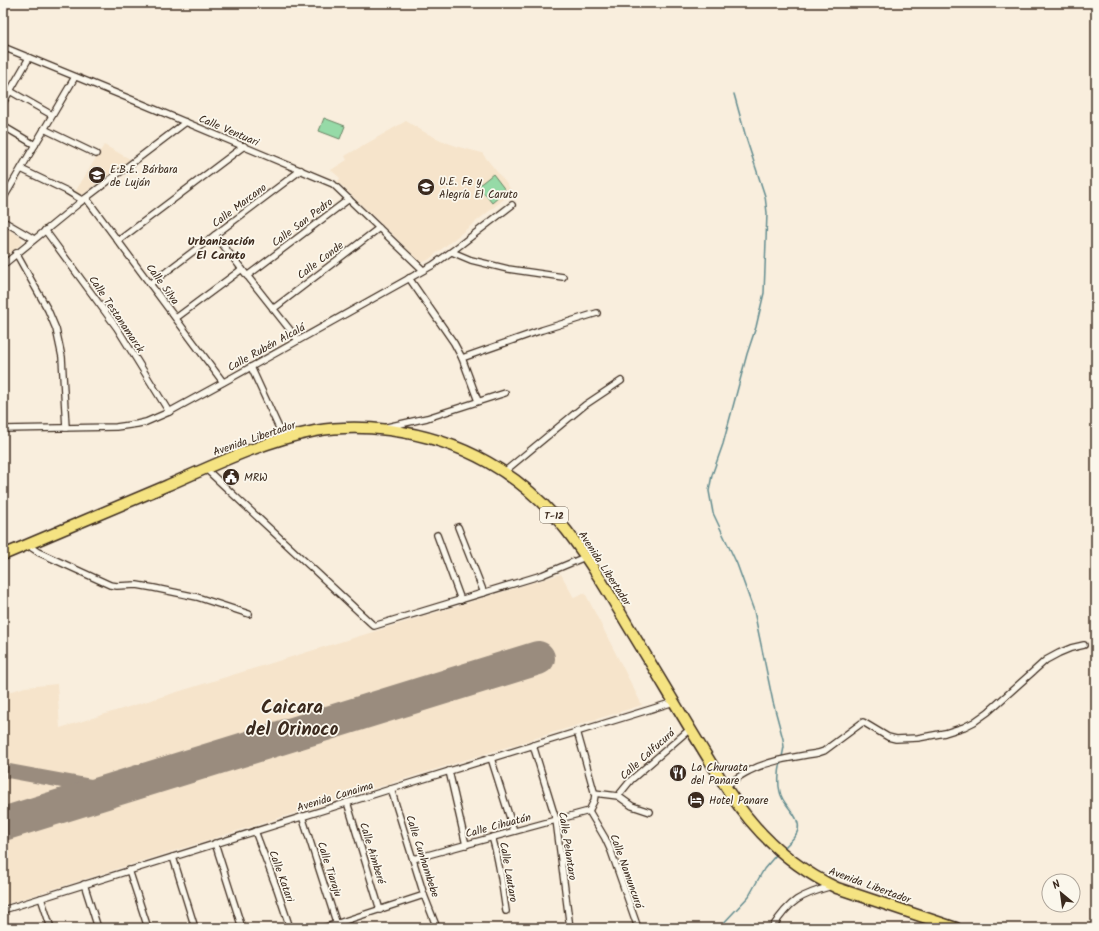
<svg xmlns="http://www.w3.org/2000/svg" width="1099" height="931" font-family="Kalam,sans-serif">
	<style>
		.built { fill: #f6e4cb }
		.green { fill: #96daa7; stroke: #688262 }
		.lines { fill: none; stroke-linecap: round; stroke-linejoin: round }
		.stream { stroke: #638c8f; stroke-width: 1.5 }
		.taxiway { stroke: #9a8c7e; stroke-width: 14 }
		.runway { stroke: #9a8c7e; stroke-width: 34 }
		.street-casing { stroke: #3b2a1e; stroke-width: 8 }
		.highway-casing { stroke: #3b2a1e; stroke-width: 13 }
		.street { stroke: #fbf7ec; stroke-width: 5.5 }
		.highway { stroke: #f5e382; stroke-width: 10 }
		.labels { text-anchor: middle; stroke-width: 3.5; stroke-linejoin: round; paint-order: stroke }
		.shield { fill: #fbf7ec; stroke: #75685c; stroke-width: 1 }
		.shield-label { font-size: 10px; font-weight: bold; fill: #3b2a1e }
		.street-label { font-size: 11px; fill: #3b2a1e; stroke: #fbf7ec }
		.poi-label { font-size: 11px; fill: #3b2a1e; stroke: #fbf7ec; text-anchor: start }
		.neighbourhood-label { font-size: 12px; font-weight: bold; fill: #3b2a1e; stroke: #fbf7ec }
		.town-label { font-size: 19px; font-weight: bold; fill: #3b2a1e; stroke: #fbf7ec }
	</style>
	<rect width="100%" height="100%" fill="#f9eedd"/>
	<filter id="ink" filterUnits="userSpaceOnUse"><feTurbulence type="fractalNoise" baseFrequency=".025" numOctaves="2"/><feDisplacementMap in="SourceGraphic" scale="8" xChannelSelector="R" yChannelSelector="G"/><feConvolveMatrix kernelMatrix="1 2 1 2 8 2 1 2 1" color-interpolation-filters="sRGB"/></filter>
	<g filter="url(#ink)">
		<g class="built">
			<path d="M406,121l20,12 19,9 14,5 23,6 31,39 -85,68 -5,2 -3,-1 -82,-79 2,-4 -9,-8 16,-10 -2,-4z"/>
			<path d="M104,145l26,14 -49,37 -6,-4z"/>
			<path d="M3,226l18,11 1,3 -1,4 -18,15z"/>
			<path d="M561,574l13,24 11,-5 57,112 -402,125 -237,75v-211l22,-7 32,-3 3,44z"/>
		</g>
		<g class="green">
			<path d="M324,118l21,8 -5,13 -21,-8z"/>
			<path d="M493,174l13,17 -14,12 -14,-17z"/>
		</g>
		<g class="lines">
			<g class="stream">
				<path d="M734,94l13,47 18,55 2,17 -2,55 -1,25 -8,34 -9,27 -24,90 -11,31 -3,16 4,22 24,51 17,47 19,91 10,37 1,8 -2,10"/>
				<path d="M781,761c-2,10 -4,21 -1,31 1,6 5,11 9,16 16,19 10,25 -5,40"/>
				<path d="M719,928l30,-32 15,-27 12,-14"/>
			</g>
			<path class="taxiway" d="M3,770l109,20"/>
			<path class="runway" d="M3,824l535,-166"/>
			<defs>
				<g id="street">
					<path d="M3,47l137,56 193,81 90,86"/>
					<path d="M10,91l42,24"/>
					<path d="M3,103l26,-45"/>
					<path d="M3,126l32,19"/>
					<path d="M44,129l52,25"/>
					<path d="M21,169l46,22 15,9"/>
					<path d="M86,198l137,184"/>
					<path d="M3,199l72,-122"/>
					<path d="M3,221l31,18"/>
					<path d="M45,230l72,98 52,84"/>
					<path d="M215,235l83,105"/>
					<path d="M118,241l126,-95"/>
					<path d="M452,252l19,8 37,9 55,8"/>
					<path d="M16,253l32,57 8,19 6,28 4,71"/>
					<path d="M3,265l75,-61 108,-82"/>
					<path d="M247,276l102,-77"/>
					<path d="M409,278l45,65 8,15 16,43"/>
					<path d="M150,284l151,-114"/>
					<path d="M273,309l106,-81"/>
					<path d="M176,318l66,-49"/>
					<path d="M462,358l80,-28 55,-17"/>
					<path d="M251,367l33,72"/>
					<path d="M387,427l40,-9 78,-25"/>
					<path d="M3,429l113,-2 21,-3 9,-2 23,-10 64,-35 200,-112 22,-16 57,-44"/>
					<path d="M206,469l168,157 168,-51 43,-18"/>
					<path d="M504,472l81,-67 36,-24"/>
					<path d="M458,527l26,66"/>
					<path d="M437,535l24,65"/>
					<path d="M30,544l2,4 6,4 72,33 7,1 20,-1 17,3 43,9 52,17"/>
					<path d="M577,731l18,64 -1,6 -5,10"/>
					<path d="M533,745l23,75 14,108"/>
					<path d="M491,758l23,73"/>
					<path d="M449,771l17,74"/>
					<path d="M725,787c8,-6 15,-12 24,-16 21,-11 46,-14 69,-18l6,-2 39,-29 25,15 8,2 22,-1 27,-5 19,-6 10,-5 14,-10 58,-52 13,-7 12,-5 13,-3"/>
					<path d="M391,789l33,106 13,33"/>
					<path d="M594,793l24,3 14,10 18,6"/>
					<path d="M618,796l13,-16 59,-51"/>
					<path d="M347,802l33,108"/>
					<path d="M589,811l16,27 6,13 27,77"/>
					<path d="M302,816l36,112"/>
					<path d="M255,831l22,58 13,39"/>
					<path d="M492,837c8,25 10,49 14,74"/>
					<path d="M215,843l27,85"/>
					<path d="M173,857l22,71"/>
					<path d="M413,859l176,-48"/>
					<path d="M129,870l19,58"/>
					<path d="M84,884l14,44"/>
					<path d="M41,898l10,30"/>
					<path d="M3,910l388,-121 283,-87"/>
					<path d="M323,928l101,-33"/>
					<path d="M772,928c18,-28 28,-33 60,-42"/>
				</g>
				<path id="highway" d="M3,555c54,-23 109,-46 163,-69 48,-21 97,-45 149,-55 24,-4 49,-4 74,-1 71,9 133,43 178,101 23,30 43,64 63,98 33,54 65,109 99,163 27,41 63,75 108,96l119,40"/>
			</defs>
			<use href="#street" class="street-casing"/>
			<use href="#highway" class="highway-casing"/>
			<use href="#street" class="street"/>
			<use href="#highway" class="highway"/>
		</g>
	</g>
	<defs>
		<symbol id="school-disc" viewBox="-11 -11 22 22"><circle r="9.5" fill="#3b2a1e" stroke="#fbf7ec"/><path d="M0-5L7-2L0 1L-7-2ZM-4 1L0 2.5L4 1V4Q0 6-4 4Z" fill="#fff"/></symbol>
		<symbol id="civic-disc" viewBox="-11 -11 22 22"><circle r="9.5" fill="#3b2a1e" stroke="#fbf7ec"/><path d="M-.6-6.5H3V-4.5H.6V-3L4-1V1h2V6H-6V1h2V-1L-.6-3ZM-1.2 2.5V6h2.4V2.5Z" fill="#fff"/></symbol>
		<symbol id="restaurant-disc" viewBox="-11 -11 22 22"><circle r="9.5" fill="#3b2a1e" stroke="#fbf7ec"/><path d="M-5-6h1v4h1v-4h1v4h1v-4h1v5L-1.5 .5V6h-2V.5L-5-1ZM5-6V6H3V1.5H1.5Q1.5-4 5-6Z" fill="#fff"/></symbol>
		<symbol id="hotel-disc" viewBox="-11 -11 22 22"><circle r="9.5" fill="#3b2a1e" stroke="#fbf7ec"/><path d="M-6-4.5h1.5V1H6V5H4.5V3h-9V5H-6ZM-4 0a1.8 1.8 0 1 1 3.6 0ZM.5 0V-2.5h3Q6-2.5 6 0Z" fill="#fff"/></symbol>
	</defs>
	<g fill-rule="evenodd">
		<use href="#school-disc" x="87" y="165" width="20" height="20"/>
		<use href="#school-disc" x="416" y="177" width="20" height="20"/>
		<use href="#civic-disc" x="221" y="467" width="20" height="20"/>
		<use href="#restaurant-disc" x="668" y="763" width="20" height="20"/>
		<use href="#hotel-disc" x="686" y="790" width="20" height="20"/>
	</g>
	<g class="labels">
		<rect class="shield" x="540" y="507" width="28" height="16" rx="3"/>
		<g class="shield-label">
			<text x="554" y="519">T-12</text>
		</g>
		<g class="street-label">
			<text transform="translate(229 130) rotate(23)" y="4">Calle Ventuari</text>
			<text transform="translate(239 205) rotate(-37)" y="4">Calle Marcano</text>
			<text transform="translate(302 222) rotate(-37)" y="4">Calle San Pedro</text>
			<text transform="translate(320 260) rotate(-37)" y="4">Calle Conde</text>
			<text transform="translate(163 284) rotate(54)" y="4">Calle Silva</text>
			<text transform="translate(117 314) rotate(56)" y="4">Calle Testanamarck</text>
			<text transform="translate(266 347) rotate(-29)" y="4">Calle Rubén Alcalá</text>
			<text transform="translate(254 438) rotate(-19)" y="4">Avenida Libertador</text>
			<text transform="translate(605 568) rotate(57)" y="4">Avenida Libertador</text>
			<text transform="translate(647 754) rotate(-42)" y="4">Calle Calfucurá</text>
			<text transform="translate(335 796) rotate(-17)" y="4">Avenida Canaima</text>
			<text transform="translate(498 825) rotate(-15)" y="4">Calle Cihuatán</text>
			<text transform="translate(568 846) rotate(81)" y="4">Calle Pelantaro</text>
			<text transform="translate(373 853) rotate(73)" y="4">Calle Aimberé</text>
			<text transform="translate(423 856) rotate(72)" y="4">Calle Cunhambebe</text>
			<text transform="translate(330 869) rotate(72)" y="4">Calle Tiaraju</text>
			<text transform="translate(627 871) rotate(70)" y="4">Calle Namuncurá</text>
			<text transform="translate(509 872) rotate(80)" y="4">Calle Lautaro</text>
			<text transform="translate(282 876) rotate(70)" y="4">Calle Katari</text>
			<text transform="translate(870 885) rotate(20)" y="4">Avenida Libertador</text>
		</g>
		<g class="poi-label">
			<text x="110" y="173">E.B.E. Bárbara<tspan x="110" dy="13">de Luján</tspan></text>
			<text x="439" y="185">U.E. Fe y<tspan x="439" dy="13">Alegría El Caruto</tspan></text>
			<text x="244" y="481">MRW</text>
			<text x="691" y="771">La Churuata<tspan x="691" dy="13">del Panare</tspan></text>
			<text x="709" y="804">Hotel Panare</text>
		</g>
		<g class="neighbourhood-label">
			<text x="221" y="245">Urbanización<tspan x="221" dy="14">El Caruto</tspan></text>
		</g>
		<g class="town-label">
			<text x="292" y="713">Caicara<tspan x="292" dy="22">del Orinoco</tspan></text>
		</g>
	</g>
	<rect width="1099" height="931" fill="none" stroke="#fbf7ec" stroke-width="16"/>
	<rect x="8" y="8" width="1083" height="915" fill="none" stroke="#3b2a1e" stroke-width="1.5" filter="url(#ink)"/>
	<g transform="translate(1061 893) rotate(331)"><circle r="19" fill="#fbf7ec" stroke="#aea59a"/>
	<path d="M0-3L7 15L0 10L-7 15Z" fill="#3b2a1e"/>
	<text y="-6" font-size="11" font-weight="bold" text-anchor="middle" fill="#3b2a1e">N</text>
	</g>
</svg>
